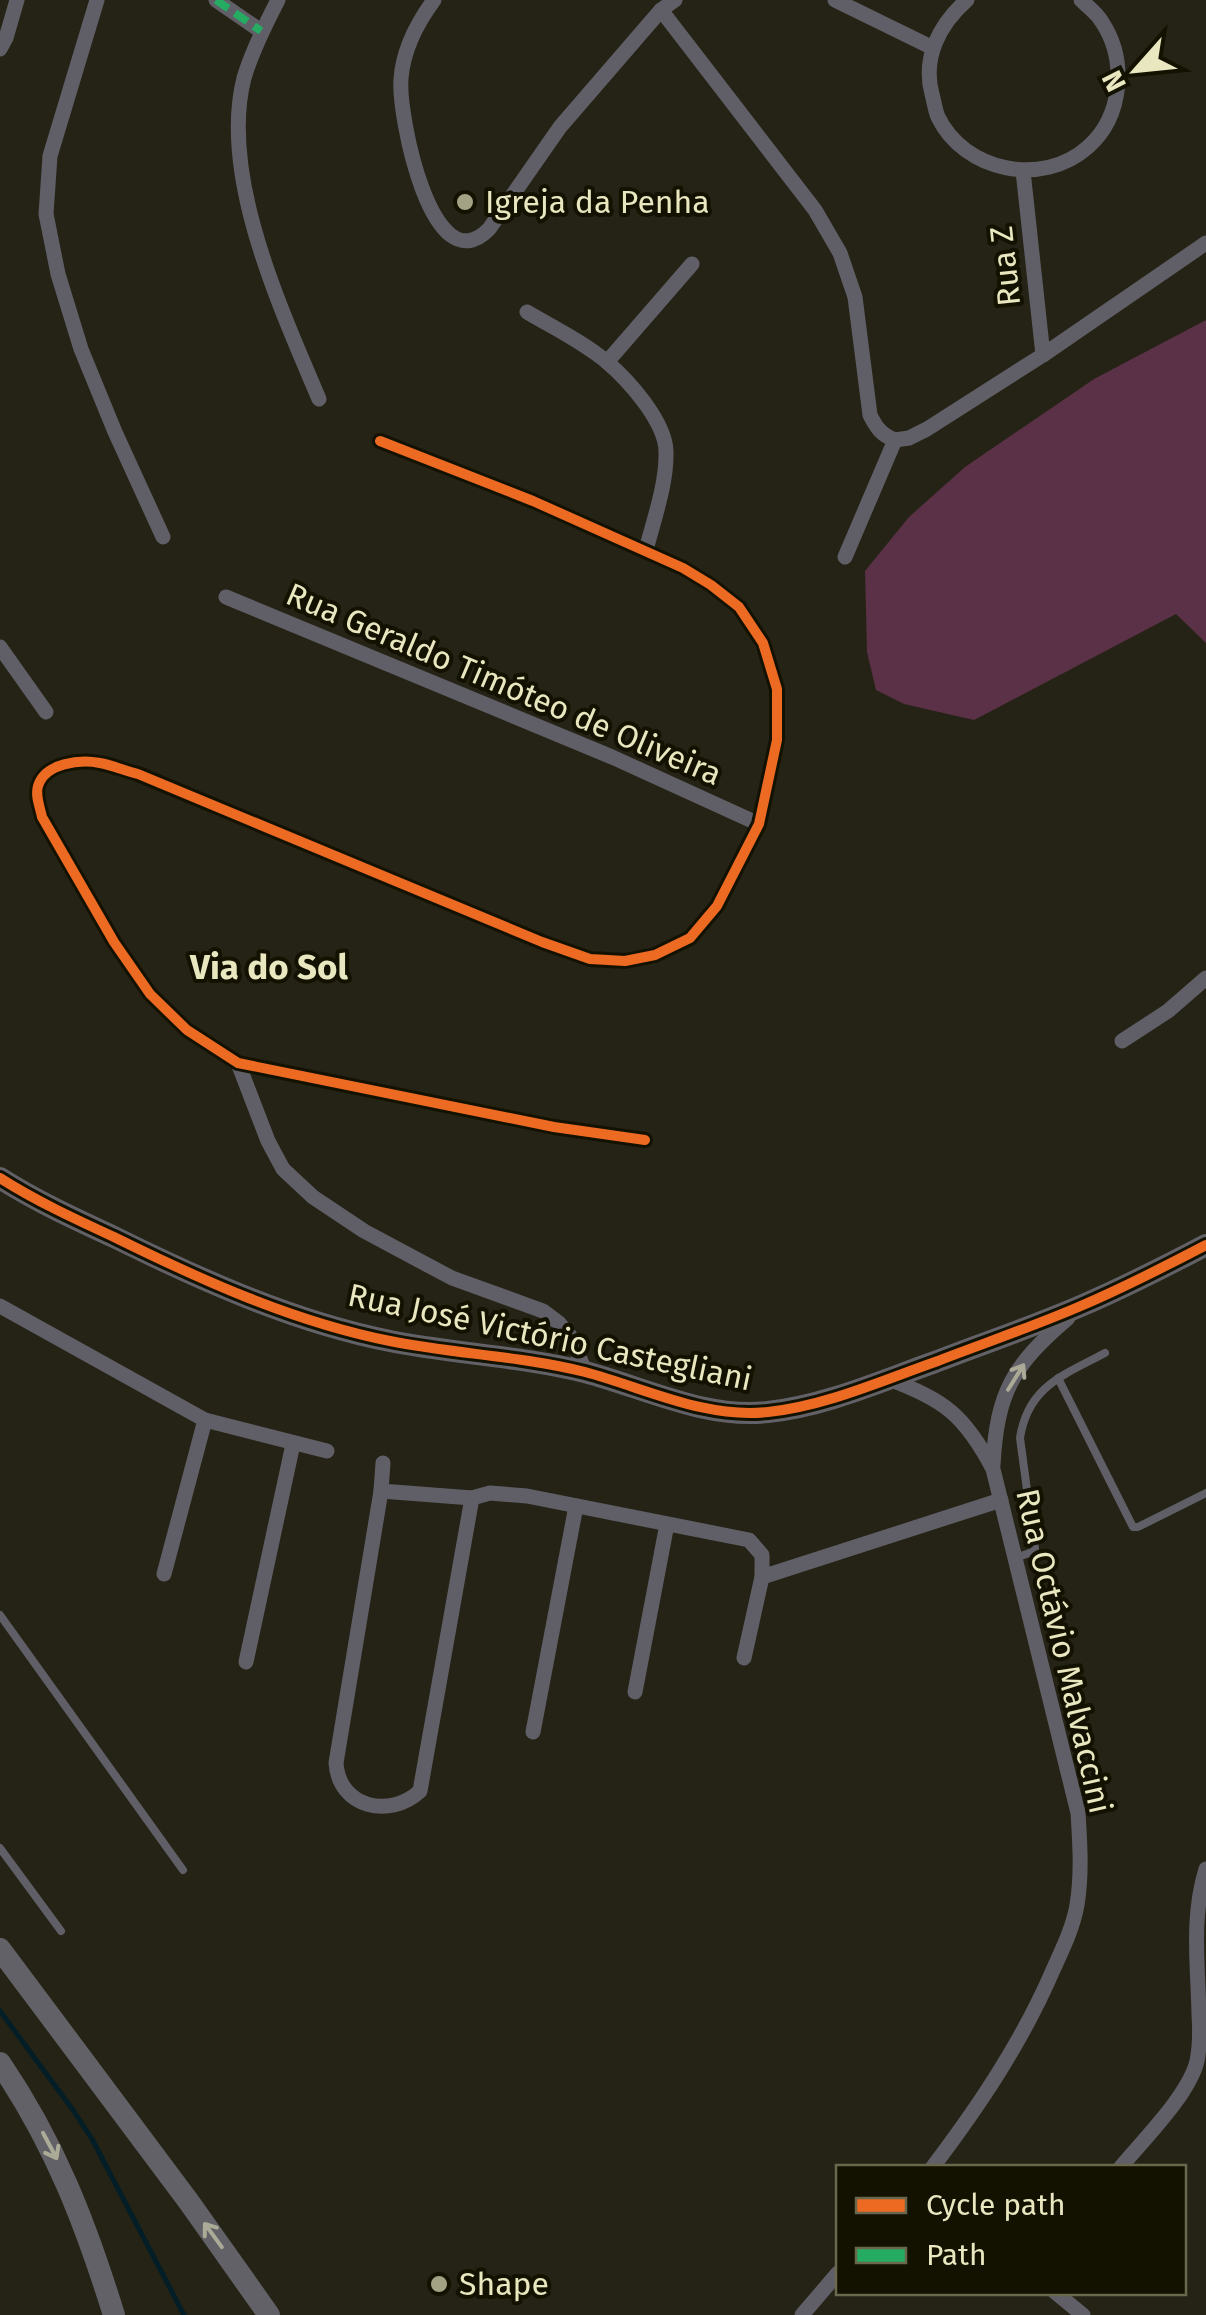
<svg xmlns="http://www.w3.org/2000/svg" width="1206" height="2315" font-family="'Fira Sans',sans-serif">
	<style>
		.green { fill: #5b3147 }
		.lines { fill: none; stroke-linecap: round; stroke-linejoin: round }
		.stream { stroke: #031e26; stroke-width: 5 }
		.lane { stroke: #605f67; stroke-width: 8 }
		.street { stroke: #605f67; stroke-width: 15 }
		.secondary { stroke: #616167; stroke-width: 22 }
		.quiet { stroke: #26ab63; stroke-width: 8; stroke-dasharray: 15 8; stroke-linecap: butt }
		.cycleway-casing { stroke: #131100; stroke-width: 16 }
		.cycleway { stroke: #ed6a23; stroke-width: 10 }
		.oneway { stroke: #abaa97 }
		.oneway2 { stroke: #acab97 }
		.poi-dot { fill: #a4a284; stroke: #131100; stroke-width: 4 }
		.labels { text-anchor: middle; stroke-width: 8; stroke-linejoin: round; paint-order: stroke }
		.poi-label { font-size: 32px; fill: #e9e7bf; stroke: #131100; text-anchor: start }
		.street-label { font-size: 32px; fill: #e9e7bf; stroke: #131100 }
		.neighbourhood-label { font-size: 35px; font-weight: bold; fill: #e9e7bf; stroke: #131100 }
	</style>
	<rect width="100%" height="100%" fill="#252315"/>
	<path class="green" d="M1206,320v323l-30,-29 -202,106 -70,-16 -28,-14 -9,-38 -2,-81 44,-54 56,-50 129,-88z"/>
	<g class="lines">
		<path class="stream" d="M0,2011l73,99 19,29 92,176"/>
		<g class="lane">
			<path d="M1058,1378l75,149h5l68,-34"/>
			<path d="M1015,1558l20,-7v-2l-15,-111c8,-52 44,-63 85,-85"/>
			<path d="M0,1615l183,255"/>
			<path d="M0,1848l61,83"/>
		</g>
		<g class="street">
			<path d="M97,0l-47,156 -4,58 12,60 23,75 34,83 48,105"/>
			<path d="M216,0l45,31"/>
			<path d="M278,0c-13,25 -26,51 -34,78 -25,98 37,231 75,321"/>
			<path d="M434,0c-17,23 -31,50 -33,79 -3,36 31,208 88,150l71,-102 101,-117 14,-10"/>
			<path d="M835,0l98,48"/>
			<path d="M967,0c-27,24 -45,57 -35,94 2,7 3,16 6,23 26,54 104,71 150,30 35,-31 39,-87 14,-125 -5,-9 -14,-15 -21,-22"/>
			<path d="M661,10l154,200 25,43 15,44 15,118c6,12 11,20 25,25"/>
			<path d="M0,49l6,-11 11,-38"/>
			<path d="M1023,171l20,184"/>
			<path d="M527,312c27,16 56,30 80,50 22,19 58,59 59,89 1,32 -12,68 -20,99"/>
			<path d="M607,362l85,-98"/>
			<path d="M895,440l14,-2 18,-9 116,-74 163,-112"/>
			<path d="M380,441l153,60 150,67 28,17 28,22 24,36 14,46v51l-18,84 -42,82 -27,32 -35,17 -30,6 -35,-2 -48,-17 -404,-168c-13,-3 -26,-9 -38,-11 -20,-4 -55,0 -62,23 -3,10 2,21 4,31l72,125 36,52 37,36 51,33 316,64 91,13"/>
			<path d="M845,557l50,-117"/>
			<path d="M226,597l386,160 147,67"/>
			<path d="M0,647l46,65"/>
			<path d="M1122,1041l46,-30 38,-33"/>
			<path d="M238,1063l30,78 15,28 30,28 51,34 88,47 91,33 16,12 11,13 16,37"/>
			<path d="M0,1306l205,114 122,31"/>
			<path d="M888,1379c56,20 77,37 105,90l85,344c2,31 4,61 -1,92 -4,23 -15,45 -24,65 -31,72 -74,136 -121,198"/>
			<path d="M383,1463l-2,28 91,7 18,-5 37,3 222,44 13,15v22l239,-77"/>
			<path d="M993,1465c4,-73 20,-100 75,-147"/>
			<path d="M381,1491l-45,272c3,45 54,56 84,28l52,-293"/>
			<path d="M164,1574l41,-154"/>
			<path d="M744,1658l18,-81"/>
			<path d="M246,1662l47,-218"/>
			<path d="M635,1692l32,-168"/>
			<path d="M533,1732l43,-226"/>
			<path d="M1120,2168c23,-28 69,-73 77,-107 3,-15 3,-31 2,-46 -1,-50 -8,-98 7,-146"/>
			<path d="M1055,2292l28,23"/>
			<path d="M802,2315l36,-42"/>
		</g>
		<g class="secondary">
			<path d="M0,1178c36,23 75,41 114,59 87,43 180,85 276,104 65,13 131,15 195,31 60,16 120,47 183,40 57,-6 113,-31 167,-50 49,-19 100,-36 148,-57 42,-18 83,-39 123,-60"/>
			<path d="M0,1949l189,253 80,113"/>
			<path d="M0,2063c55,81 85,159 114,252"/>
		</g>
		<path class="quiet" d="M216,0l45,31"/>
		<defs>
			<g id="cycleway">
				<path d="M380,441l153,60 150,67 28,17 28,22 24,36 14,46v51l-18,84 -42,82 -27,32 -35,17 -30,6 -35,-2 -48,-17 -404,-168c-13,-3 -26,-9 -38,-11 -20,-4 -55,0 -62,23 -3,10 2,21 4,31l72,125 36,52 37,36 51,33 316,64 91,13"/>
				<path d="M0,1178c36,23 75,41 114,59 87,43 180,85 276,104 65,13 131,15 195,31 60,16 120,47 183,40 57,-6 113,-31 167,-50 49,-19 100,-36 148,-57 42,-18 83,-39 123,-60"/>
			</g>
		</defs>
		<use href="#cycleway" class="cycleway-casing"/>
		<use href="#cycleway" class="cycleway"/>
	</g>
	<defs><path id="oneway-shaft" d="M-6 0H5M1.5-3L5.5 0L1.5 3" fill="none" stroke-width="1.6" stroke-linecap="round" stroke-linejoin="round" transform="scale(2.5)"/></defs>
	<use class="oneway" href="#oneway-shaft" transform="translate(1016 1377) rotate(-58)"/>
	<g class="oneway2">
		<use href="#oneway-shaft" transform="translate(50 2146) rotate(62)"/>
		<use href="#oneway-shaft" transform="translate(213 2235) rotate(-126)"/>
	</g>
	<g class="poi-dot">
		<circle cx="465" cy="202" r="10"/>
		<circle cx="439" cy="2284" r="10"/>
	</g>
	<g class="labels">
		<g class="poi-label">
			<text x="485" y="213">Igreja da Penha</text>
			<text x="459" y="2295">Shape</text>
		</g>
		<g class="street-label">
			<text transform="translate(1005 266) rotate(-96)" y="11">Rua Z</text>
			<text transform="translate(504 684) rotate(23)" y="11">Rua Geraldo Timóteo de Oliveira</text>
			<text transform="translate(550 1337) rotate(12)" y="11">Rua José Victório Castegliani</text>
			<text transform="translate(1064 1651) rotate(77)" y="11">Rua Octávio Malvaccini</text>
		</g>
		<g class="neighbourhood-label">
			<text x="269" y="979">Via do Sol</text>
		</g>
	</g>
	<rect x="836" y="2165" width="350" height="130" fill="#131100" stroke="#69674c" stroke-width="2.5"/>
	<rect x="856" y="2198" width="50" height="15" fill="#ed6a23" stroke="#69674c" stroke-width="2.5"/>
	<text x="926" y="2215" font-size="30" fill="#e9e7bf">Cycle path</text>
	<rect x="856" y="2248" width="50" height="15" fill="#26ab63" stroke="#69674c" stroke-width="2.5"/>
	<text x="926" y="2265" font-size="30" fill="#e9e7bf">Path</text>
	<g transform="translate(1136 70) rotate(243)" stroke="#131100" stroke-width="8" paint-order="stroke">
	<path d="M0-8L18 38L0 25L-18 38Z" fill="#e9e7bf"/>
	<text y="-15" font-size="28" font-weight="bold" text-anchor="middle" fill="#e9e7bf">N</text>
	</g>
</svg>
